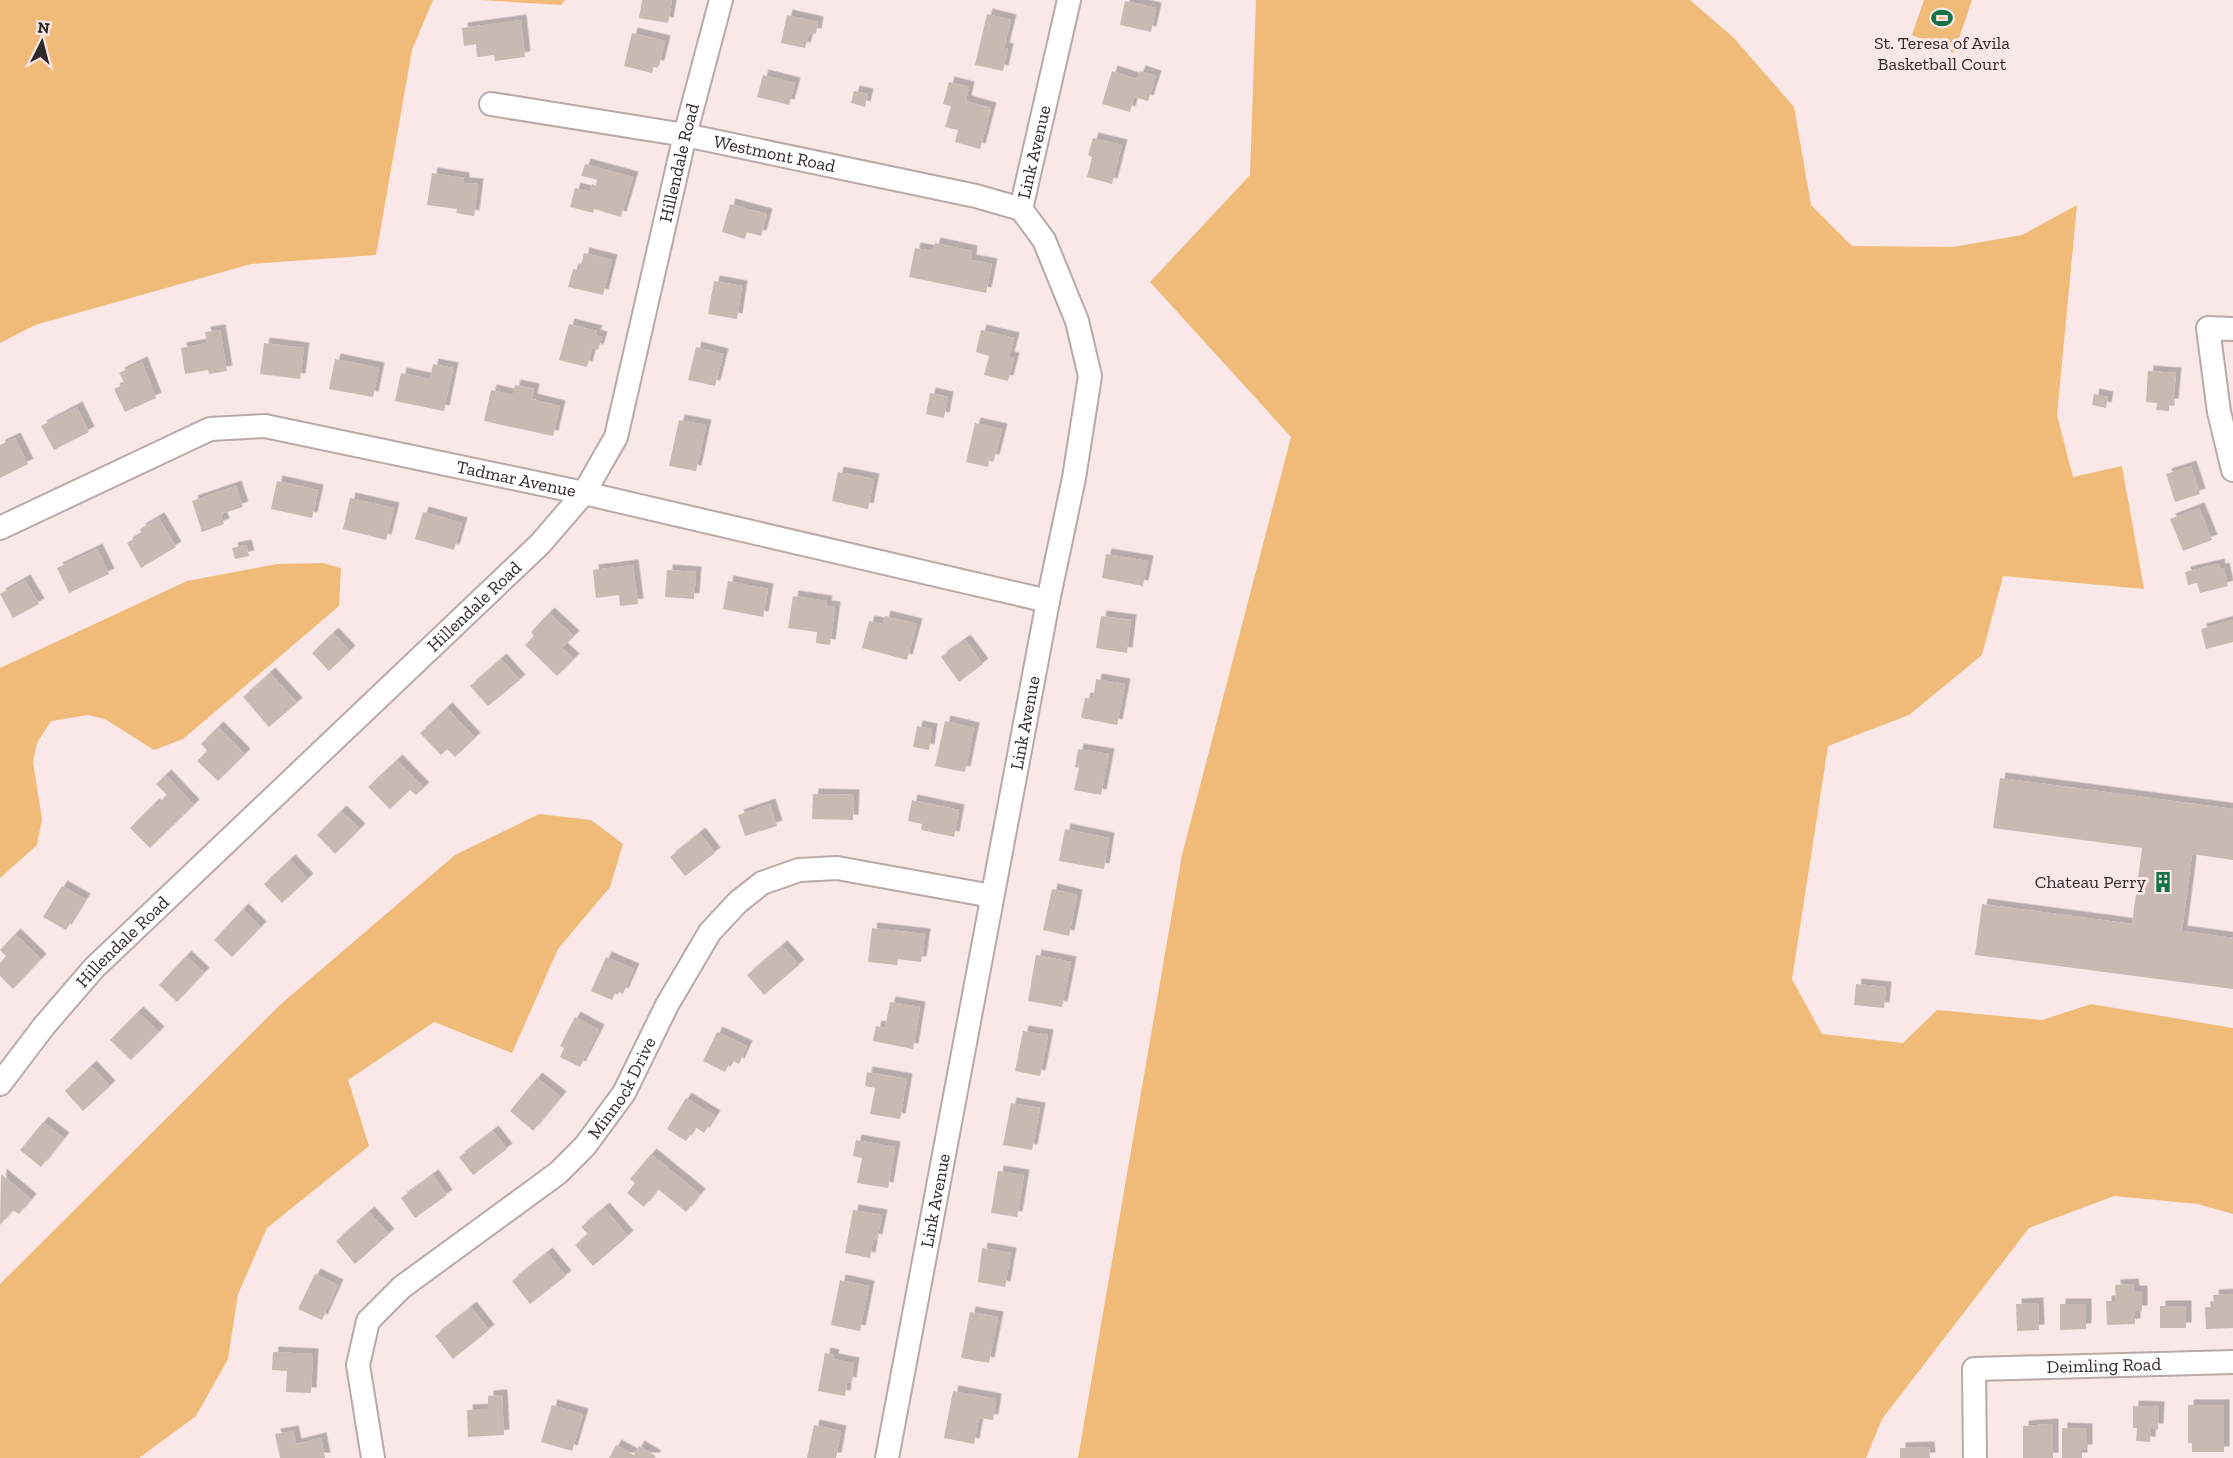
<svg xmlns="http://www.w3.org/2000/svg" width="2233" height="1458" font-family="'Zilla Slab',serif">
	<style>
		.green { fill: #f0bb78 }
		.building { fill: #c9b9b3; filter: url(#shadow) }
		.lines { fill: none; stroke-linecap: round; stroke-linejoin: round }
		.minor-casing { stroke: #baa9a9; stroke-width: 26 }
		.minor { stroke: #fff; stroke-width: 22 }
		.labels { text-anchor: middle; stroke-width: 6; stroke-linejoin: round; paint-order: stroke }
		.poi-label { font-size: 18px; fill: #302929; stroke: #fae8e8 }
		.street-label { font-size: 18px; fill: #302929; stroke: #fae8e8 }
	</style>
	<defs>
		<filter id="shadow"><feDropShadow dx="5.5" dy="-5.5" stdDeviation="0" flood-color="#0004"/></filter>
	</defs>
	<rect width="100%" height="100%" fill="#fae8e8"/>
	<g class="green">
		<path d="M0,0h433l-21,50 -36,205 -125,9 -216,61 -35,18z"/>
		<path d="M481,0h84l-4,5z"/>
		<path d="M1256,0h434l44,38 60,69 17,98 41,41 101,1 69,-12 55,-30 -20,210 16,62 49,-11 22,123 -141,-13 -21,79 -73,60 -81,31 -36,233 30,55 81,9 34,-33 105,10 49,-16 142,24v186l-35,-10 -84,-8 -85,32 -147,191 -16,39h-788l104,-603 109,-418 -141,-155 100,-107z"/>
		<path d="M1924,0h48l-18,53 -42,-18z"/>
		<path d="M323,563l18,5 -2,38 -156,133 -29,11 -49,-31 -17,-4 -37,6 -14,22 -4,19 9,57 -5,26 -37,33v-210l187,-87 90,-17z"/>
		<path d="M539,814l52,6 32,24 -13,43 -52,62 -46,104 -78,-31 -86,58 21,66 -102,82 -29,66 -10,65 -32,57 -57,42h-139v-174l281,-280 174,-149z"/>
	</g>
	<g class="building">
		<path d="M642,0h30l-4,23 -29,-5z"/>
		<path d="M1125,1l31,7 -5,24 -31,-7z"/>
		<path d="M987,14l24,6 -7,28 4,1 -5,22 -28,-6z"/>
		<path d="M787,15l31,7 -2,12 -7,-1 -4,15 -24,-5z"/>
		<path d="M521,20l4,37 -30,4 -1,-6 -17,2 -1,-13 -12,2 -2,-18z"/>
		<path d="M632,33l33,8 -6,25 -5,-1 -2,8 -28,-7z"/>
		<path d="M1112,71l25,8 3,-8 16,5 -8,25 -14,-4 -4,15 -28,-8z"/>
		<path d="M763,75l32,8 -6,22 -32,-8z"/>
		<path d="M949,82l20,5 -3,14 25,7 -11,41 -25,-7 3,-12 -13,-3 6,-21 -8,-2z"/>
		<path d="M854,91l14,3 -3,13 -14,-4z"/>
		<path d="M1093,138l29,7 -10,39 -25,-7 5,-20 -4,-2z"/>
		<path d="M585,164l48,13 -12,40 -27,-8 -1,4 -23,-6 5,-19 15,4 2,-8 5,2 2,-6 -18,-4z"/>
		<path d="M432,173l32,5v5l14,1 -4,32 -18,-3 1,-4 -30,-4z"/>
		<path d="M730,204l37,10 -6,22 -14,-4 -2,7 -23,-7z"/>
		<path d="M935,243l37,8 -1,9 21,4 -6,29 -77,-16 6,-29 18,3z"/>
		<path d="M584,253l28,7 -9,35 -35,-8 5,-18 7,1z"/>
		<path d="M714,281l28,5 -5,33 -29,-5z"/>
		<path d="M569,324l28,7 -2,4 7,2 -4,13 -6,-2 -5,19 -28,-7z"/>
		<path d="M220,330l7,41 -18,3 -1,-4 -23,4 -4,-26 26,-5 -2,-11z"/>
		<path d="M981,330l33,8 -5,19 5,1 -6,23 -24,-6 5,-19 -13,-4z"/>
		<path d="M264,343l40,5 -4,31 -40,-5z"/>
		<path d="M696,347l27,7 -8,32 -27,-6z"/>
		<path d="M335,359l44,9 -6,29 -44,-8z"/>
		<path d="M142,362l14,36 -31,14 -11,-23 11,-5 -6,-11z"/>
		<path d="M433,364l20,4 -9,43 -49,-10 6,-28 29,6z"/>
		<path d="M2148,371l28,2 -3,31h-4v7l-13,-1 1,-7 -11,-1z"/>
		<path d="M515,385l19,4 -2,10 28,7 -7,30 -69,-15 7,-31 22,5z"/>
		<path d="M930,393l18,4 -4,21 -18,-4z"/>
		<path d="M2094,394l14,3 -2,11 -14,-3z"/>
		<path d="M77,407l12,25 -35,18 -13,-24z"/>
		<path d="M679,420l27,5 -10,46 -27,-5z"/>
		<path d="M975,423l27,6 -8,31 -5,-1 -1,8 -22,-5z"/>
		<path d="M15,438l13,26 -28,14v-33z"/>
		<path d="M2191,466l9,28 -25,8 -9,-28z"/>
		<path d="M838,472l36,7 -6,30 -36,-8z"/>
		<path d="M277,481l41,9 -6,28 -41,-9z"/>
		<path d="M236,486l7,21 -22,7 3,10 -22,8 -10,-31z"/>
		<path d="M350,498l44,10 -8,32 -43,-11z"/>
		<path d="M2199,508l13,32 -29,11 -13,-32z"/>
		<path d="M423,512l39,11 -8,27 -39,-11z"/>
		<path d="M159,518l17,29 -35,21 -14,-25 15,-9 -2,-5z"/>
		<path d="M246,545l3,11 -14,3 -3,-11z"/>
		<path d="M97,549l12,25 -40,19 -12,-25z"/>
		<path d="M1106,554l42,7 -5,25 -41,-8z"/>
		<path d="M2219,564l1,5 4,-1 4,18 -28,7 -3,-10 -9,2 -3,-13z"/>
		<path d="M633,565l5,39 -18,2 -1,-11 -23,3 -3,-28z"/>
		<path d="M667,570l29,2 -2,27 -29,-2z"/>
		<path d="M25,580l14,24 -26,14 -13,-24z"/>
		<path d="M728,581l40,8 -5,28 -40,-8z"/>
		<path d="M793,596l34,5 -1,5 9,1 -5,38 -14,-2 1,-11 -29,-4z"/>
		<path d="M549,613l25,23 -12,12 12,11 -17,17 -32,-31 9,-9 -3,-4z"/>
		<path d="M885,616l32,8 -10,36 -45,-12 7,-27 14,3z"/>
		<path d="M1101,616l30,4 -4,33 -31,-5z"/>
		<path d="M2233,620v22l-27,7 -5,-20z"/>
		<path d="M333,633l17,18 -21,20 -17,-18z"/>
		<path d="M965,640l18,24 -24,18 -18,-25z"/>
		<path d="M501,659l19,21 -32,26 -18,-20z"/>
		<path d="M270,673l27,30 -28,24 -26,-30z"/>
		<path d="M1096,679l29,5 -8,41 -36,-7 4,-20 8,1z"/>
		<path d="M447,708l28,30 -20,19 -8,-8 -6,6 -21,-22z"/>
		<path d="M945,721l29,7 -9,44 -30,-6z"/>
		<path d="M917,726l15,3 -3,21 -16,-3z"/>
		<path d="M218,727l27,27 -27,27 -21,-20 10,-10 -6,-7z"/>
		<path d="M1078,749l31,5 -8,41 -27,-5 5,-22 -4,-1z"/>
		<path d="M397,760l27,28 -8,7 -6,-5 -20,19 -22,-22z"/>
		<path d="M166,775l28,30 -44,43 -20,-20 24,-24 2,2 11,-11 -11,-11z"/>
		<path d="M2000,778l233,31v51l-41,-6 -10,77 51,7v51l-258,-34 7,-51 150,20 10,-76 -149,-20z"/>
		<path d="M813,794l41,1 -1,25 -41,-1z"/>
		<path d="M912,800l47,10 -5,27 -33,-7 1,-6 -14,-3z"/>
		<path d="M770,804l7,22 -32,10 -7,-21z"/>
		<path d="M341,811l19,18 -25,25 -18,-19z"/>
		<path d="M1065,829l44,9 -5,31 -45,-8z"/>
		<path d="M700,833l15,20 -30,23 -15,-19z"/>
		<path d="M290,860l18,19 -26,24 -18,-19z"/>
		<path d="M62,886l23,13 -19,31 -23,-13z"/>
		<path d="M1052,889l25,6 -8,41 -26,-6z"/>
		<path d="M243,909l18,18 -29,30 -18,-17z"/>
		<path d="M872,928l53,6 -4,28 -23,-3 -1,6 -29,-3z"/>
		<path d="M15,934l26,25 -28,30 -13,-13v-13l6,-7 -6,-6z"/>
		<path d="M782,946l17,19 -35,30 -17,-20z"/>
		<path d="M1036,955l35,7 -9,45 -34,-6z"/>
		<path d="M186,956l18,17 -27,29 -18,-17z"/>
		<path d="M606,957l28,12 -11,25 -7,-3 -4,9 -21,-9z"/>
		<path d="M1856,984l30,3 -2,21 -30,-3z"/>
		<path d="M890,1002l30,5 -7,42 -40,-8 3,-15 9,2z"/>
		<path d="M138,1012l21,20 -28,28 -21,-20z"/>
		<path d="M575,1017l24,13 -19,37 -20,-10 4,-9 -4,-2z"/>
		<path d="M1023,1031l25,4 -8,41 -25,-5z"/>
		<path d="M717,1032l30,14 -8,18 -8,-4 -6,12 -22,-11z"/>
		<path d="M91,1066l19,20 -27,25 -18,-20z"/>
		<path d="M867,1072l40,7 -7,40 -30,-5 5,-26 -10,-2z"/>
		<path d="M537,1078l24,19 -28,34 -23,-20z"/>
		<path d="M686,1098l29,18 -11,17 -9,-6 -9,14 -19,-12z"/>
		<path d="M1011,1103l29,5 -8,42 -29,-5z"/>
		<path d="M43,1122l21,16 -23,29 -21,-17z"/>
		<path d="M493,1131l14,18 -34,26 -14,-18z"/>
		<path d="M856,1140l39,7 -7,41 -31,-5 5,-25 -9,-2z"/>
		<path d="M651,1154l49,40 -14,18 -28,-23 -14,18 -17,-14 8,-10 -5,-4z"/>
		<path d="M998,1171l26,4 -7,42 -26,-4z"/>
		<path d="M1,1174l30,25 -12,15 -6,-4 -13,15z"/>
		<path d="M433,1175l14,20 -32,23 -14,-20z"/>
		<path d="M604,1208l24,28 -35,30 -18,-21 13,-11 -7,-7z"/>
		<path d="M853,1210l29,5 -5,25 -4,-1 -3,19 -25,-5z"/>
		<path d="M369,1212l20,22 -34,30 -19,-23z"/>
		<path d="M982,1248l29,5 -6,34 -27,-5z"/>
		<path d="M547,1253l19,23 -36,28 -18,-23z"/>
		<path d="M315,1274l23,11 -16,35 -24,-11z"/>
		<path d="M840,1280l29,6 -9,45 -29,-6z"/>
		<path d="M2133,1284l1,7h8v20h-7v13l-28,1 -1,-24h10l-1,-16z"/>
		<path d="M2233,1294v34l-27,1 -1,-22h9l-1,-12z"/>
		<path d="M2038,1303l1,27 -22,1 -1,-27z"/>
		<path d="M2060,1304h26v25l-26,1z"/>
		<rect x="2160" y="1306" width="26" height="22"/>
		<path d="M471,1307l18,23 -36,29 -18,-23z"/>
		<path d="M970,1312l28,5 -9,46 -28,-5z"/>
		<path d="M273,1352l40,2 -2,39 -25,-1 1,-21 -15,-1z"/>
		<path d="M825,1353l9,2 -1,4 21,4 -3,20 -4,-1 -2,14 -27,-5z"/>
		<path d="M953,1391l43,8 -3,21 -14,-2 -5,26 -30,-6z"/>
		<path d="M502,1395l2,40 -36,2 -1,-27 21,-1v-13z"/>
		<path d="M552,1405l31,9 -11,37 -31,-9z"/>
		<path d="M2188,1405h36v47h-32v-9h-4z"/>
		<path d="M2133,1406l26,1 -1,22h-7l-1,13 -14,-1 1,-13h-4z"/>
		<path d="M2053,1424v34h-30v-32z"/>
		<path d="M814,1425l27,6 -5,27h-29z"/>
		<path d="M2062,1428l25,1v21h-5v8h-20z"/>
		<path d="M293,1431l3,13 25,-6 4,20h-45l-5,-24z"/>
		<path d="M616,1445l18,10 5,-9 17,10 -2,2h-45z"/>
		<path d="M1929,1447l1,11h-30v-10z"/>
	</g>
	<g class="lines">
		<defs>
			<g id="minor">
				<path id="s1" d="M491,104l194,31 291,61 45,13"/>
				<path d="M2233,329l-25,-1 11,84 14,58"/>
				<path id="s2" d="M0,528l210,-99 55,-3 319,67 464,108"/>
				<path id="s3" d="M0,1084l44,-58 50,-58 446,-424 44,-51 32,-56 69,-302 36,-135"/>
				<path id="s4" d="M373,1458l-15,-93 10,-44 34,-34 156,-114 27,-27 39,-53 43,-88 43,-73 28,-30 24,-19 37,-13 38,-2 155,28"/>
				<path id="s5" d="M887,1458l161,-857 26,-123 16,-102 -13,-55 -33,-81 -23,-31 48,-209"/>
				<path id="s6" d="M1975,1458l-1,-89 259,-7"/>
			</g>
		</defs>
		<use href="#minor" class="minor-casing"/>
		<use href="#minor" class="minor"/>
	</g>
	<defs>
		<symbol id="stadium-bare" viewBox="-9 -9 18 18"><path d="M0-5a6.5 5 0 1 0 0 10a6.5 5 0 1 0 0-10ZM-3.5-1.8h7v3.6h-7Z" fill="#167247" stroke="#fae8e8" stroke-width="2.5" paint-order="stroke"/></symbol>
		<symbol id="building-bare" viewBox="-9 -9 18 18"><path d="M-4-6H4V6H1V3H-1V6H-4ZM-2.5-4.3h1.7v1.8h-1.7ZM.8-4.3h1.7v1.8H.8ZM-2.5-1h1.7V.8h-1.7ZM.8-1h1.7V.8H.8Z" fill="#167247" stroke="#fae8e8" stroke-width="2.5" paint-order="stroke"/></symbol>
	</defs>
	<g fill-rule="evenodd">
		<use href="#stadium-bare" x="1927" y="3" width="30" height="30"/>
		<use href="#building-bare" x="2148" y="867" width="30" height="30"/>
	</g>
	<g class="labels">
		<g class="poi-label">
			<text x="1942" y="49">St. Teresa of Avila<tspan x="1942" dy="21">Basketball Court</tspan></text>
			<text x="2146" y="888" text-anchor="end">Chateau Perry</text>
		</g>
		<g class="street-label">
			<text dy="6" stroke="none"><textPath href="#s5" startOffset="1342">Link Avenue</textPath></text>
			<text dy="6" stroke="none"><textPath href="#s1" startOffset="288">Westmont Road</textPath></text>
			<text dy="6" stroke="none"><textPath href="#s3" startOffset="1178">Hillendale Road</textPath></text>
			<text dy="6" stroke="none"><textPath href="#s2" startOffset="544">Tadmar Avenue</textPath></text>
			<text dy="6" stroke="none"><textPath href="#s3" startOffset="674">Hillendale Road</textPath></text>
			<text dy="6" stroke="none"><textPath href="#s5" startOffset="748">Link Avenue</textPath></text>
			<text dy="6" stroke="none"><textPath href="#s3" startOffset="188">Hillendale Road</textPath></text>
			<text dy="6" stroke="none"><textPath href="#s4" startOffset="488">Minnock Drive</textPath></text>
			<text dy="6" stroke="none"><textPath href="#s5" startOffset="262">Link Avenue</textPath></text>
			<text dy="6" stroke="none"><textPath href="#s6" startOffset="219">Deimling Road</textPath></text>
		</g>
	</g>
	<g transform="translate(42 42) rotate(6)" stroke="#fae8e8" stroke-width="4.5" paint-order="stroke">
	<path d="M0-4.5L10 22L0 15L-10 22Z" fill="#302929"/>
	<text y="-9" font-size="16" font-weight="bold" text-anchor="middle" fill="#302929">N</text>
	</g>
</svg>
